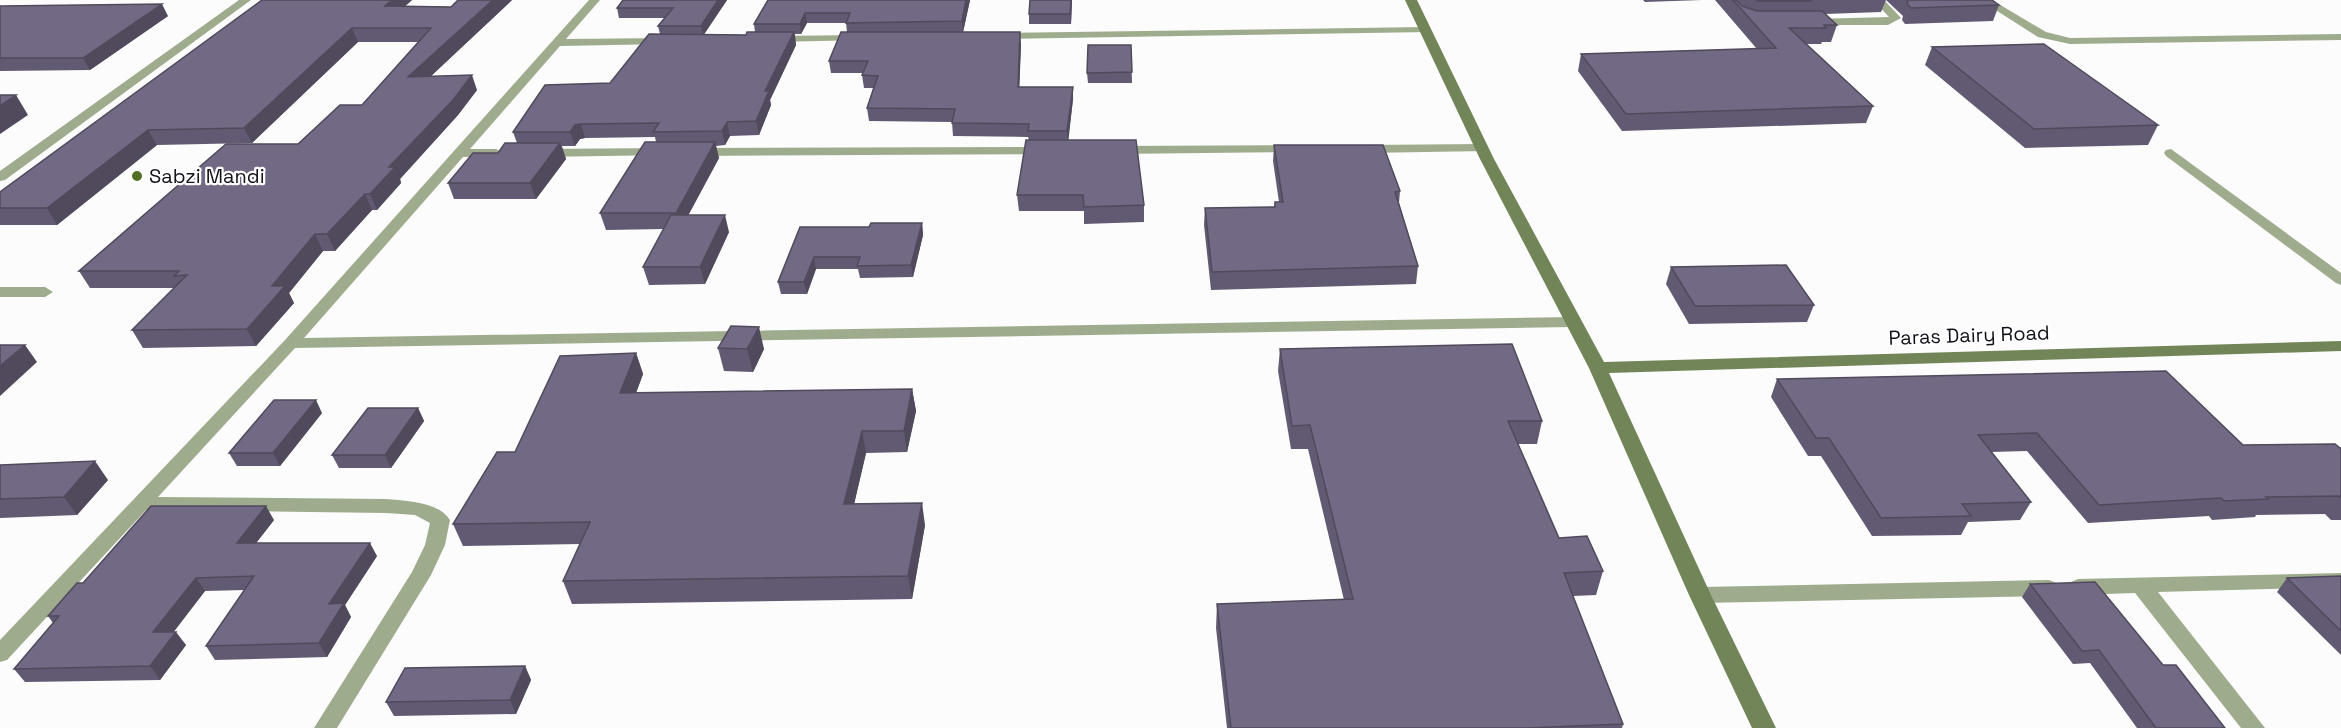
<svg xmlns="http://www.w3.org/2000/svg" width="2341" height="728" font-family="'Space Grotesk',sans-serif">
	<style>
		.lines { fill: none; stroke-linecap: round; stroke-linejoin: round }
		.lane { fill: #9eac8d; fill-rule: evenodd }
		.secondary { fill: #728558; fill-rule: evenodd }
		.wall { fill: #625a72 }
		.shaded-wall { fill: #504a5c }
		.building { fill: #726984; stroke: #504a5c; stroke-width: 1.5 }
		.poi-dot { fill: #536f22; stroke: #fff; stroke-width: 2 }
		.labels { text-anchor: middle; stroke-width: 4.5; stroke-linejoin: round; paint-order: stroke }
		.poi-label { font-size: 20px; fill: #15111b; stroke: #fff; text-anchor: start }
		.street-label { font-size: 20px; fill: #15111b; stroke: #fff }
	</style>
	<rect width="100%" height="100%" fill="#fcfcfc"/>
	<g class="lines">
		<g class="lane">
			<path d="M239,0h12l-246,180 -5,1v-10z"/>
			<path d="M589,0h11l-34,39 100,-1 6,3 -6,3 -106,2 -90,103h26l7,4 -2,3 -38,1 -159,181 1270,-21 8,5 -8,5 -1279,21 -137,149 228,2c19,2 52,2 64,21l-5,25 -14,30 -94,153h-23l98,-156 13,-27 5,-22 -15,-8 -29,-2 -240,-3 -139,150 -7,2v-22l285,-300z"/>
			<path d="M1873,0h11l17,18 -13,7h-76l-5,-3 5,-3 77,-2z"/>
			<path d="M1980,0h12l54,32 24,6 271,-4v6l-271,4 -32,-7z"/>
			<path d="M1425,27l6,3 -2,2 -431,7 -6,-3 6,-3z"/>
			<path d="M861,35l4,1v4l-92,2 -6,-3 6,-3z"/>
			<path d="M1482,144l5,1 1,3 -1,3 -123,2 -7,-4 7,-4z"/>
			<path d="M1297,145l7,4 -2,3 -187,2 -7,-4 7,-4z"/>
			<path d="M1045,147l5,1 2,3 -2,3 -355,2 -7,-4 7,-4z"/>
			<path d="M661,148l7,4 -2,3 -124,2 -7,-4 7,-4z"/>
			<path d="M2171,149l170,124v12l-5,-2 -170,-127 -2,-3 2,-3z"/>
			<path d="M0,287h45l8,5 -8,5h-45z"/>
			<path d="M2341,573v14l-183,5 107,136h-24l-106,-135 -57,2 -7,-3 -3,-5 3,-5 7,-3z"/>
			<path d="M2049,580l7,3 3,5 -3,5 -7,3 -349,7 -7,-3 -3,-5 3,-5 7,-3z"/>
		</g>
		<path class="secondary" d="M1405,0h12l77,159 110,203 737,-21v10l-732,22 102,222 65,133h-24l-63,-133 -100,-227 -109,-209z"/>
	</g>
	<g class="wall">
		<path d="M262,0h150l-7,6 46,1 61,-7 -81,76 46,14 -19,25 -58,64 1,4 -24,27h-5l-37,41h-12l-34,42 5,10 -38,43 -113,2 -11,-18 43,-42h-85l-11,-17 219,-127 64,-39 56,-63h-60l-106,101 -95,2 -100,80h-57v-33z"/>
		<path d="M727,0l-23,34 42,1 9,-3 -1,-8 14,-24h202l-7,32 58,12 -2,43h54v12l-5,41 76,65v17l-60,2v-13h-65l-2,-16 12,-55 -1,-3 -75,-1 -1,-14 -83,-1 -2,-13 6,-20h-9l-2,-13 1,-2h-32l-2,-12 18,-29 -1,-9h-39l-6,11h-6l1,11 -26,55 1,5 -12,30 -29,1 -5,9 -9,1 3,12 -31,57 41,17 -24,52 -56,1 -6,-18 21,-38 -58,1 -6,-17 56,-71 -1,-5 -70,1 -5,1 -5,7h-13l4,13 -30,40h-82l-6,-16 69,-40 -4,-11 97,-49 50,-49 -2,-8 7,-8h-46l-2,-10z"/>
		<path d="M1072,0l-1,24h-42v-10z"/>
		<path d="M1643,0h59l-57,2z"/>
		<path d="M1715,0h171l-5,12 -56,2 12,11 -6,17h-9l-1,2h-15l67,62 -7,17 -244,8 -44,-60 3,-17 176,-5z"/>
		<path d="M1886,0h106l7,5 -6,16 -88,3 -3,-4 1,-4z"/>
		<path d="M0,6l168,10 -78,54 -90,1z"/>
		<path d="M1131,45l1,38h-44l-1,-10z"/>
		<path d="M1932,47l226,78 -10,20 -123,3 -100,-83z"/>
		<path d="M1274,145l126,46 -1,12 19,63 -2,18 -205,6 -7,-65 1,-17 69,-1 1,-5h4l-6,-41z"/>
		<path d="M922,223l1,12 -10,42 -53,1 -2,-9h-42l-9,25h-26l-3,-12 22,-55h69z"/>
		<path d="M1671,267l143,38 -7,17 -118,2 -23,-40z"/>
		<path d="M718,348l46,1 -11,23 -29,-1z"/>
		<path d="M1280,349l262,72 -5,23h-19l41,94 44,33 -7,24 -23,1 50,128 -1,4h-395l-11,-100 1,-24 127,-4 -36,-151h-17l-13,-78z"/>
		<path d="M636,353l7,21 -7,19 276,-4 4,22 -9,41 -41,1 -12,51 71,21 -13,74 -340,5 -9,-23 17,-37 -117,2 -10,-22 62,-72z"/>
		<path d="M1777,379l466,66 98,3v72h-10l-6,-6 -69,1 -1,2 -43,3 -3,-4 -121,7 -61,-72 -36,1 40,50 -11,18 -52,2 -7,13 -89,1 -51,-80h-13l-37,-59z"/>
		<path d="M418,408l6,13 -33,47h-52l-7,-13z"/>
		<path d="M322,413l-42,53h-43l-8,-13z"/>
		<path d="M0,465l108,15 -31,35 -77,3z"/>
		<path d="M274,520l-18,23 121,13 -32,49 6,12 -24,40 -112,3 -9,-14 39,-56 -40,1 -32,41 13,13 -26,35 -135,2 -11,-13 39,-46 -5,-7 35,-33z"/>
		<path d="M2341,576v79l-64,-63 10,-14z"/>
		<path d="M2030,584l133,81 62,63h-88l-47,-65 -17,1 -51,-67z"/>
		<path d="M525,666l6,14 -15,34 -122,2 -8,-14z"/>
	</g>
	<g class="shaded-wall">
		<path d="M392,0h20l-22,20 -5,-14z"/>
		<path d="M493,0h19l-98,92 -6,-15z"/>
		<path d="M718,0h9l-24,36 -2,-10z"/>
		<path d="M966,0h4l-7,32 -1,-11z"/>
		<path d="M1071,0h1l-1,24 -1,-10z"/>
		<path d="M162,4l6,12 -78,54 -7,-12z"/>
		<path d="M805,13l2,10 -6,11 -1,-10z"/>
		<path d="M352,28l6,14 -106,101 -8,-15z"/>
		<path d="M794,32l2,13 -26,55 1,5 -12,30 -3,-14 9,-30z"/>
		<path d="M1020,32l1,12 -2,55 -1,-12z"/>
		<path d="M472,75l5,15 -19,25 -58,64 1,4 -24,27 -7,-16 19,-27z"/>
		<path d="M1073,87v12l-5,45 -1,-13z"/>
		<path d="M16,95l12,20 -28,19v-28z"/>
		<path d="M727,122l3,14 -5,9 -3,-14z"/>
		<path d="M581,124l4,14 -5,1 -5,7 -5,-14 5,-7z"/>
		<path d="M148,130l9,15 -100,80 -10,-17z"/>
		<path d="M715,142l4,16 -38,71 -5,-16z"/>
		<path d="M560,143l6,16 -30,40 -6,-16z"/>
		<path d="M365,194l7,16 -37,41 -8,-17z"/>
		<path d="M725,215l4,17 -24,52 -5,-17z"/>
		<path d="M922,223l1,12 -10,42 -2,-12z"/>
		<path d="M315,234l8,17 -34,42 5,10 -38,43 -9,-17 25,-43z"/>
		<path d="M814,257l2,12 -9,25 -3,-12z"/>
		<path d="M759,327l5,22 -11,23 -6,-23z"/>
		<path d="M25,345l12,17 -37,34v-30z"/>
		<path d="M636,353l7,21 -15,40 -8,-21z"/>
		<path d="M912,389l4,22 -9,41 -3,-21z"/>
		<path d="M316,400l6,13 -42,53 -7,-13z"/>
		<path d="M418,408l6,13 -33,47 -6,-13z"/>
		<path d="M862,431l4,22 -17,73 -5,-22z"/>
		<path d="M95,461l13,19 -31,35 -13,-18z"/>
		<path d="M922,503l3,22 -13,74 -4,-23z"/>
		<path d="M266,506l8,14 -28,36 -9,-13z"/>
		<path d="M370,543l7,13 -32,49 6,12 -24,40 -8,-14 10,-39z"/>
		<path d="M196,578l9,13 -42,55 -10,-14z"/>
		<path d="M176,632l10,13 -26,35 -10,-14z"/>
		<path d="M525,666l6,14 -15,34 -6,-14z"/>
	</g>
	<g class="building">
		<path d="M262,0h130l-7,6 66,1 7,-7h35l-85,77 64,-2 -19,25 -64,67h6l-25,27h-5l-38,40h-12l-43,52h13l-38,43 -115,1 55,-55 -13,1 5,-5h-100l147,-127h72l42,-39h22l69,-77h-79l-108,100 -96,2 -101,78h-47v-16z"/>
		<path d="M623,0h95l-17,26h-43l15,-18h-56z"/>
		<path d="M768,0h198l-4,21 -116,2 4,-10h-45l-5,11h-46z"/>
		<path d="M1030,0h41l-1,14h-41z"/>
		<path d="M1733,0h3l6,6 15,5h65l15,14h-13l2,3h-37l84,78 -247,8 -45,-60 195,-6z"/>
		<path d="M1756,0h54l1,1h-53z"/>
		<path d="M1908,0h84l7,5 -88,3 -4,-4z"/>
		<path d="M162,4l-79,54h-83v-52z"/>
		<path d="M747,32h47l-29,59h4l-13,30 -29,1 -5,9 -69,1 6,-9 -78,1 -6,1 -5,7h-57l32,-47 65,-2 39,-49 97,1z"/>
		<path d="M841,32h179l-2,55h55l-6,44h-39l1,-7 -77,-1 3,-14 -88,-1 11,-32 -16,-1 6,-14h-39z"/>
		<path d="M2044,44l114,81 -124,4 -102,-82z"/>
		<path d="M1088,45h43l1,27 -45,1z"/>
		<path d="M0,95h16l-16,11z"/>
		<path d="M1026,140h110l8,65 -60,2 -1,-12h-66z"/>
		<path d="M645,142h70l-39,71h-76z"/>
		<path d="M505,143h55l-30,40h-82l25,-30h25z"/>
		<path d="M1274,145h109l17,46 -5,1 23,74 -206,6 -7,-64 70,-1v-5h8z"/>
		<path d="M671,215h54l-25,52h-57z"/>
		<path d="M871,223h51l-11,42 -54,1 3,-9h-46l-10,25h-26l22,-55h69z"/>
		<path d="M1786,265l28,40 -119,1 -24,-39z"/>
		<path d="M731,326l28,1 -12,22 -29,-1z"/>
		<path d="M1512,344l30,77h-34l51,117 28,-2 16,35 -39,2 59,151 -95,4h-297l-14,-124 136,-5 -43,-174 -18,1 -12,-77z"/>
		<path d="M0,345h25l-25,21z"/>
		<path d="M636,353l-16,40 292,-4 -8,42h-42l-18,73 78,-1 -14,73 -345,5 27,-59 -137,2 44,-72h18l45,-96z"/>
		<path d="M2166,371l77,74 92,-1 5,4h1v50l-2,-2 -73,1 2,2 -44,2 -3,-3 -122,7 -62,-72 -59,2 53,67 -69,2 9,12 -90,2 -52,-80h-13l-39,-59z"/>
		<path d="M274,400h42l-43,53h-44z"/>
		<path d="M368,408h50l-33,47h-53z"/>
		<path d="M95,461l-31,36 -64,2v-34z"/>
		<path d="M151,506h115l-29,37h133l-41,61 15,-1 -25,40 -113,3 48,-70 -58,2 -43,54h23l-26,34 -136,3 45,-53h-11l29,-33h6z"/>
		<path d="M2341,576v55l-54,-53z"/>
		<path d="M2095,582l68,83h13l49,63h-69l-57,-78 -17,1 -52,-67z"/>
		<path d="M525,666l-15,34 -124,2 19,-34z"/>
	</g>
	<circle class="poi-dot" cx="137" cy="176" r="6"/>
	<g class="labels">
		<g class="poi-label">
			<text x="149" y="183">Sabzi Mandi</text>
		</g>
		<g class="street-label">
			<text transform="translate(1969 335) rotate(-2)" y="7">Paras Dairy Road</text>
		</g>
	</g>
</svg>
